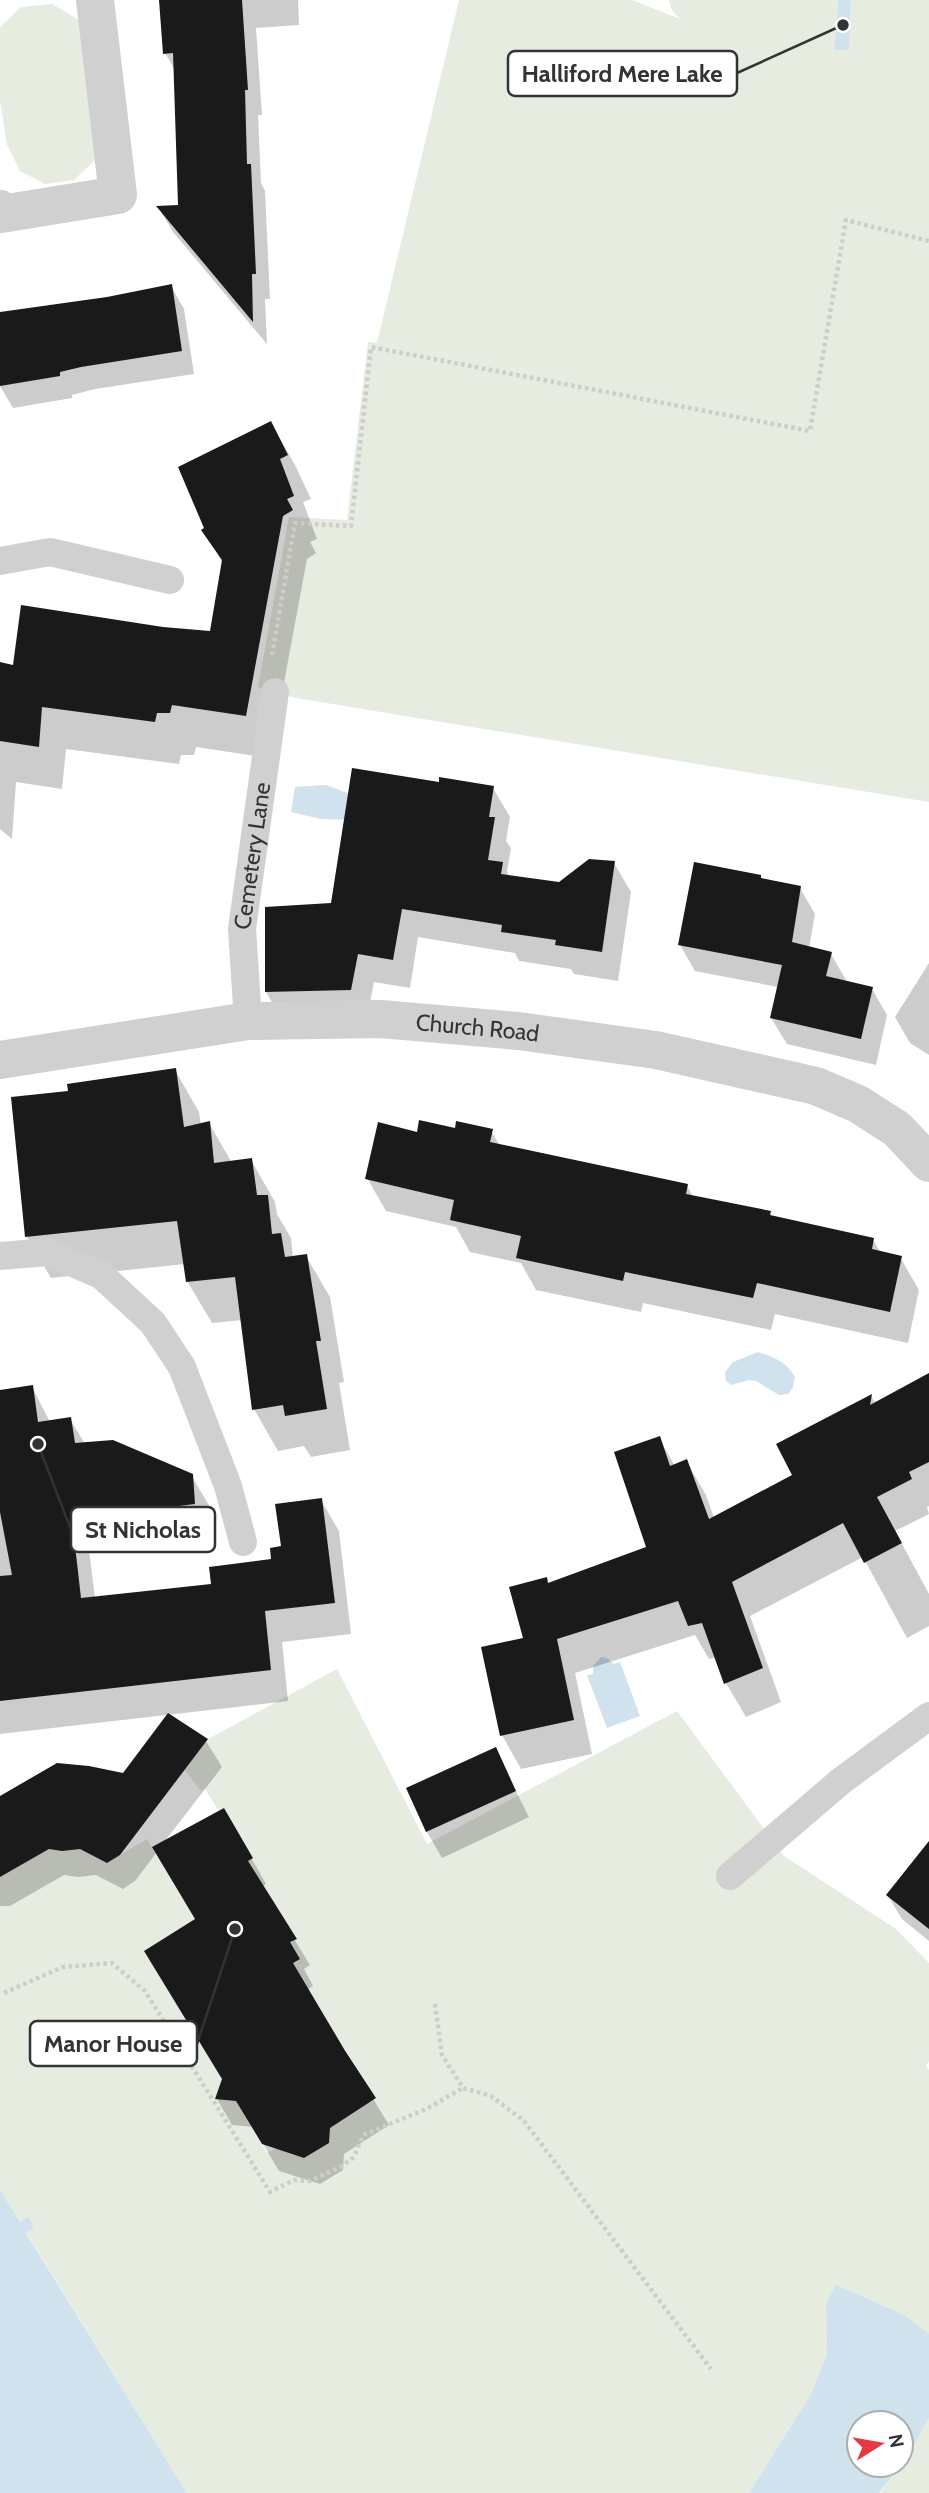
<svg xmlns="http://www.w3.org/2000/svg" width="929" height="2493" font-family="Cabin,sans-serif">
	<style>
		.green { fill: #e6ecdf }
		.water { fill: #cfe2ee }
		.shadow { fill: #0003 }
		.building { fill: #1a1a1a }
		.lines { fill: none; stroke-linecap: round; stroke-linejoin: round }
		.path { stroke: #cdcdcd; stroke-width: 4.5; stroke-dasharray: 3.5 3.5; stroke-linecap: butt }
		.service { stroke: #d0d0d0; stroke-width: 28 }
		.minor { stroke: #d0d0d0; stroke-width: 38 }
		.tertiary { stroke: #d0d0d0; stroke-width: 38 }
		.labels { text-anchor: middle; stroke-width: 7; stroke-linejoin: round; paint-order: stroke }
		.street-label { font-size: 23px; fill: #333; stroke: #fff }
		.leader { fill: none; stroke: #333; stroke-width: 2.5 }
		.callout-dot { fill: #333; stroke: #fff; stroke-width: 2.5 }
		.callout { fill: #fff; stroke: #333; stroke-width: 2.5 }
		.callout-label { font-size: 24px; text-anchor: middle; font-weight: bold; fill: #333 }
	</style>
	<rect width="100%" height="100%" fill="#fff"/>
	<g class="green">
		<path d="M459,0h173l48,19 -8,-9 -3,-10h169l-4,50 15,-1 2,-49h78v802l-633,-104 -38,-11 31,-170 58,3 21,-178 9,1z"/>
		<path d="M52,4l27,16 16,140 -21,20 -29,4 -25,-13 -13,-26 -7,-45v-73l21,-20z"/>
		<path d="M337,1669l90,175 250,-133 107,145 112,73 33,34v98l-3,5 3,4v265l-23,-19 -80,-12 1,50 -16,40 -62,99h-562l-161,-261 8,-6 -5,-8 -9,4 -20,-32v-313l51,-29 25,-1 31,16 40,-24 48,80 -51,32 78,128 -3,9 17,13 31,52 13,-7 11,8 13,4 25,-15 1,-15 46,-30 -31,-49 -6,3 -46,-89 -3,-21 7,-4 -39,-60 -18,-13 13,-8 -29,-49 -5,3 -14,-22 -4,2 -16,-21 23,-31z"/>
		<path d="M929,2418v75h-49l31,-42z"/>
	</g>
	<g class="water">
		<path d="M838,0h13l-2,50h-15z"/>
		<path d="M326,785l29,11 -4,24 -30,-1 -30,-7 4,-25z"/>
		<path d="M758,1352c16,5 29,10 37,25l-2,10 -5,7 -9,1 -23,-14 -7,-1 -18,5 -5,-4 -1,-9 8,-10z"/>
		<path d="M601,1657l6,1 7,6 6,-2 20,54 -33,12 -20,-53 6,-1v-8z"/>
		<path d="M0,2190l20,32 9,-5 5,10 -8,6 161,260h-187z"/>
		<path d="M836,2285l70,31 23,18v84l-18,33 -10,14v-42h-42v42h42l-22,28h-130l62,-99 16,-40 -1,-50z"/>
	</g>
	<g class="shadow">
		<path d="M161,0h137l1,25 -43,3 6,87h-4l3,68 4,8 5,108h-5l2,45 -94,-112 -14,-24 21,-1 -4,-135 -11,-19z"/>
		<path d="M171,286l13,23 10,65 -99,15 -23,6v3l-59,10 -13,-22v-72l108,-16z"/>
		<path d="M271,423l24,42 16,34 -8,3 14,37 -7,3 6,11 -9,6 -37,199 -74,-11 -2,8h-13l-2,9 -113,-15 -4,40 -46,-7 -4,57 -12,-10v-153l15,-9 148,-38 49,4 11,-69 -19,-34z"/>
		<path d="M440,784l53,4 17,29 -4,24 5,7 -4,24 3,5 49,7 55,-21 17,29 -13,89 -44,-7 -3,-5 -52,-8 -4,-8 -97,-16 -8,51 -36,-6 -7,36 -84,3 -17,-29 67,-87z"/>
		<path d="M762,881l38,7 15,26 -6,34 22,6 15,26v3l26,6 15,26 -11,50 -89,-21 -16,-26 7,-31 -83,-16 -15,-26z"/>
		<path d="M929,963v92l-19,-12 -15,-26z"/>
		<path d="M175,1070l24,42 2,13 8,-2 23,40 19,-3 24,42 2,12 14,24 2,20 13,-2 24,41 14,85 -5,1 11,67 -39,7 -7,-11 -26,5 -24,-42 -11,-89 -31,3 -25,-42 -2,-17 -134,14 -24,-41 43,-144z"/>
		<path d="M456,1130l35,1 9,15 187,40 7,12 76,15 2,4 101,23 8,13 19,4 19,33 -11,53 -133,-29 -4,16 -128,-27 -2,9 -105,-22 -15,-27 -51,-11 -14,-25 -70,-16 -19,-33 51,-44z"/>
		<path d="M929,1375v131l-2,1 2,7 -34,17 34,63v32l-22,12 -44,-81 -113,59 31,86 -35,15 -20,-34 -9,-26 -8,2 -14,-24 -120,38 17,81 -71,15 -19,-34 23,-96 24,-54 99,-37 11,-110 16,28 11,-5 20,34 8,23 81,-42 76,-80 5,8z"/>
		<path d="M32,1387l18,35 20,-3 15,25 106,31 19,32 2,28 -123,15 6,48 118,-12 60,-25 48,-61 18,31 12,103 -69,8 6,59 -288,33v-343z"/>
		<path d="M206,1741l16,26 -57,74 59,-31 42,74 -4,3 48,78 -6,4 9,17 -6,4 82,135 -45,29 -1,16 -23,14 -41,-13 -26,-44 -21,-2 -15,-26 7,-19 -27,-160 -40,-68 -22,29 -12,8 -27,-14 -18,2 -14,-2 -54,31h-10v-108l123,-23z"/>
		<path d="M495,1750l34,67 -87,41 -15,-26 -19,-43z"/>
		<path d="M929,1856v85l-27,-22 -14,-23z"/>
	</g>
	<g class="building">
		<path d="M159,0h83l6,90h-3l2,74h4l5,110h-4l1,48 -97,-116 22,-1 -5,-152 -10,1z"/>
		<path d="M172,284l10,67 -101,16 -21,5v4l-60,10v-74l107,-15z"/>
		<path d="M271,421l17,34 -8,4 14,37 -7,3 6,11 -10,6 -37,200 -74,-11 -2,8h-13l-2,9 -113,-15 -3,40 -39,-6v-79l13,3 8,-60 142,22 47,4 12,-71 -21,-30 3,-2 -26,-61z"/>
		<path d="M352,768l87,14v-5l55,9 -5,31h6l-7,43 15,2 -2,12 58,8 30,-23 26,2 -13,91 -47,-7 1,-5 -55,-8 1,-7 -100,-16 -9,51 -35,-6 -7,36 -86,2v-85l66,-4z"/>
		<path d="M694,862l67,13v3l40,8 -9,56 40,10 -6,24 47,11 -12,52 -91,-21 12,-53 -104,-20z"/>
		<path d="M176,1068l8,59 26,-6 4,42 38,-5 5,37h11l4,39 9,-1 4,24 22,-3 14,87h-5l11,68 -42,7 -2,-11 -31,5 -17,-133 -49,5 -9,-61 -152,16 -14,-140 57,-6 -1,-7z"/>
		<path d="M419,1120l36,8 1,-7 37,8 -3,13 198,42 -2,10 85,17 -1,4 104,23 -2,11 30,7 -12,56 -133,-29 -4,15 -128,-26 -2,9 -107,-23 5,-22 -71,-16 4,-20 -89,-21 13,-57 39,10z"/>
		<path d="M929,1373v89l-20,10 3,7 -35,18 25,46 -38,20 -21,-40 -111,59 31,86 -39,16 -22,-61 -14,3 -10,-25 -121,38 17,81 -74,16 -19,-89 42,-9 -14,-51 38,-10 1,6 98,-36 -32,-95 46,-16 10,30 17,-7 22,60 83,-44 -16,-31 96,-50 -2,11z"/>
		<path d="M33,1385l5,37 33,-5 4,26 38,-3 80,34 2,30 -123,15 9,79 130,-14 -2,-17 62,-8 -1,-11 11,-2 -6,-42 47,-6 13,105 -70,8 6,59 -271,31v-125l12,-1 -12,-63v-122z"/>
		<path d="M168,1713l40,26 -88,116 -13,8 -27,-14 -18,2 -13,-2 -49,28v-81l57,-33 32,3 34,7z"/>
		<path d="M496,1747l20,44 -90,41 -20,-44z"/>
		<path d="M224,1808l29,50 -5,3 49,78 -7,3 10,17 -7,4 51,86 32,49 -46,30 -1,15 -25,15 -42,-14 -26,-43 -21,-2 7,-20 -78,-128 51,-32 -43,-72z"/>
		<path d="M929,1841v88l-43,-34z"/>
	</g>
	<g class="lines">
		<g class="path">
			<path d="M272,655l23,-132 56,3 20,-179 439,84 36,-211 83,21"/>
			<path d="M4,1993l59,-26 49,-4 33,28 125,201 24,-12 16,1 32,-15 12,-9 9,-22 63,-26 37,-21"/>
			<path d="M435,2004l7,51 21,33 28,8 33,25 187,248"/>
		</g>
		<g class="service">
			<path d="M0,561l50,-9 120,28"/>
			<path id="s1" d="M248,1021l-6,-92 33,-237"/>
			<path d="M0,1256l47,-4 54,23 52,48 29,44 46,119 15,56"/>
			<path d="M730,1876l111,-95 88,-65"/>
		</g>
		<path class="minor" d="M0,209l1,5 117,-19 -23,-195"/>
		<path class="tertiary" id="s2" d="M0,1060l248,-39 133,-2 137,12 138,19 160,36 42,18 39,25 32,34"/>
	</g>
	<g class="labels">
		<g class="street-label">
			<text dy="8" stroke="none"><textPath href="#s1" startOffset="166">Cemetery Lane</textPath></text>
			<text dy="8" stroke="none"><textPath href="#s2" startOffset="481">Church Road</textPath></text>
		</g>
	</g>
	<path class="leader" d="M843 25L737 73M38 1444L71 1530M235 1929L197 2044"/>
	<g class="callout-dot">
		<circle cx="843" cy="25" r="7"/>
		<circle cx="38" cy="1444" r="7"/>
		<circle cx="235" cy="1929" r="7"/>
	</g>
	<g class="callout">
		<rect x="508" y="51" width="229" height="45" rx="7"/>
		<rect x="71" y="1507" width="144" height="45" rx="7"/>
		<rect x="30" y="2021" width="167" height="45" rx="7"/>
	</g>
	<g class="callout-label">
		<text x="622" y="82">Halliford Mere Lake</text>
		<text x="143" y="1538">St Nicholas</text>
		<text x="113" y="2052">Manor House</text>
	</g>
	<g transform="translate(880 2444) rotate(79)"><circle r="33" fill="#ffffff" stroke="#adadad" stroke-width="2"/>
	<path d="M0-5L12 26L0 18L-12 26Z" fill="#e63946"/>
	<text y="-10" font-size="19" font-weight="bold" text-anchor="middle" fill="#333333">N</text>
	</g>
</svg>
